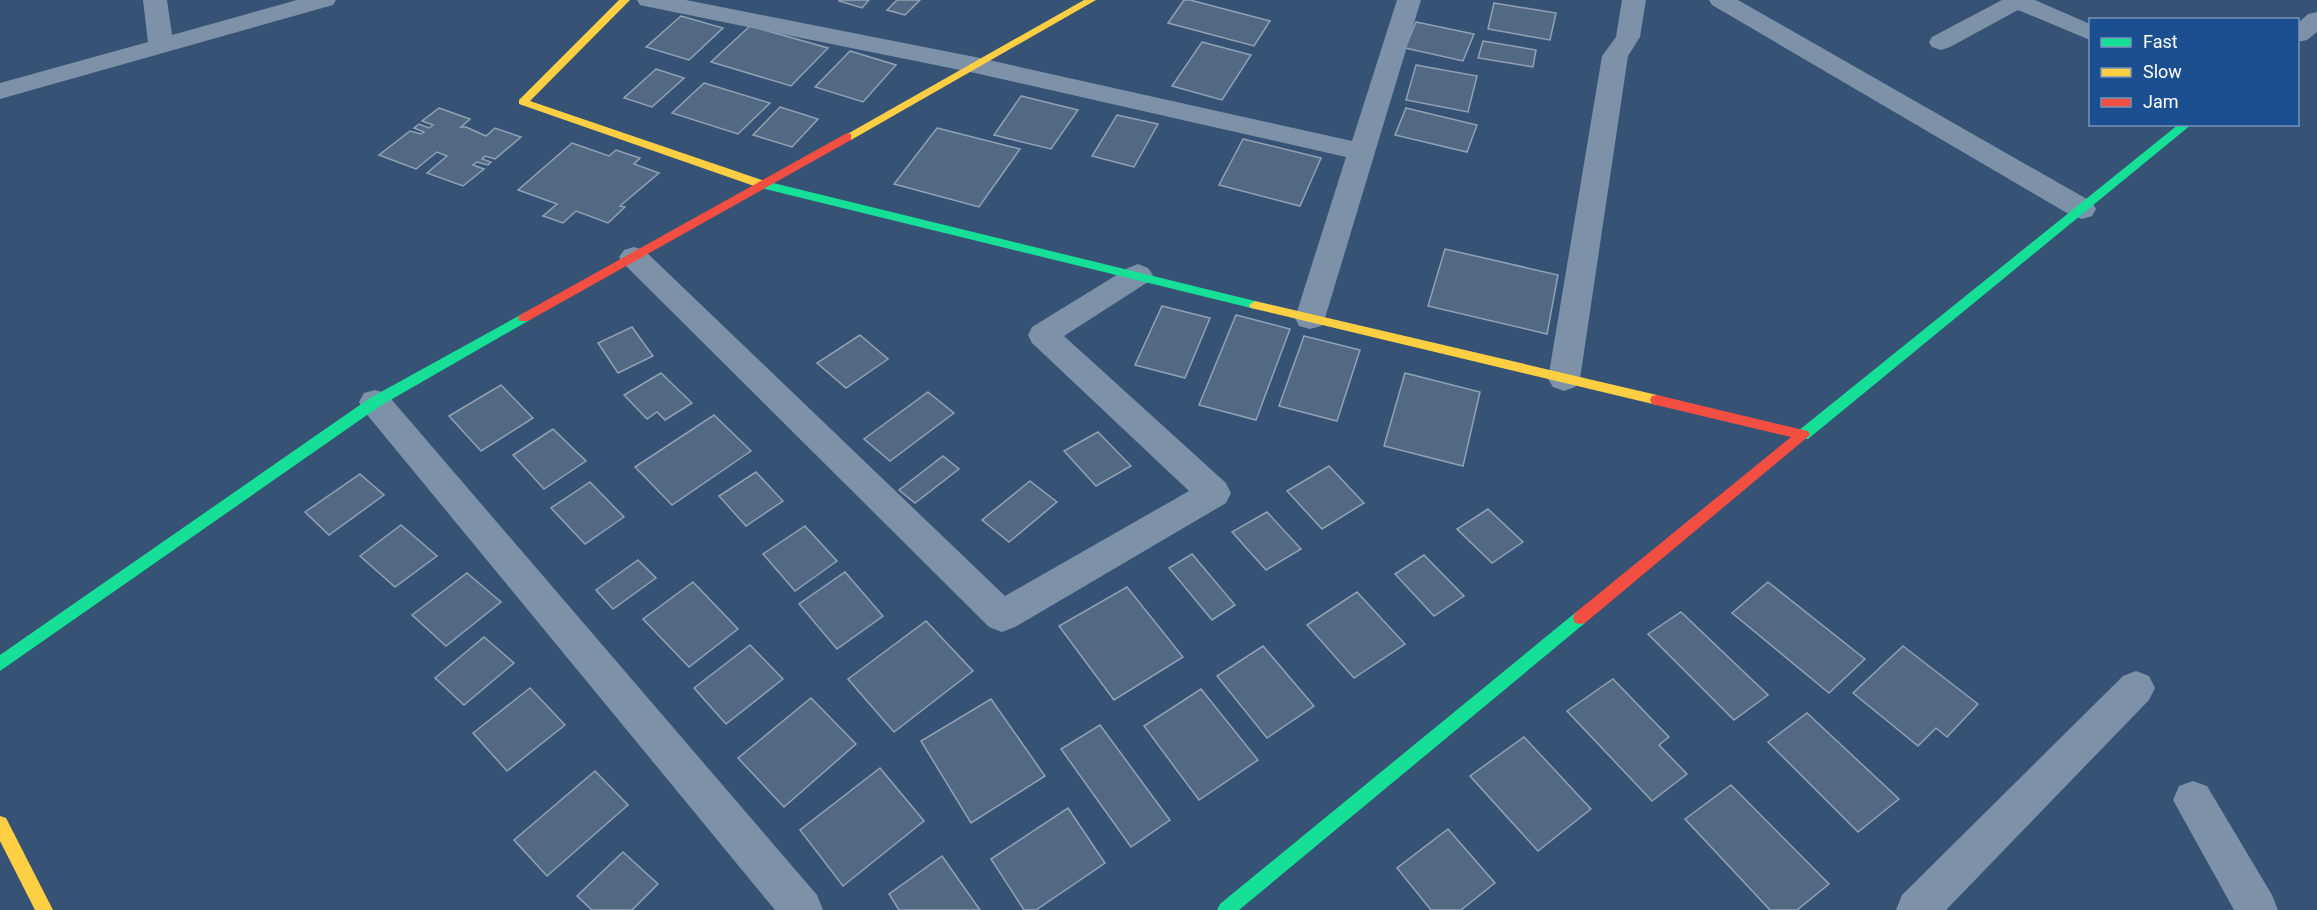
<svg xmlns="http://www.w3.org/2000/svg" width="2317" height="910" font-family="Roboto,sans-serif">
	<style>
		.building { fill: #526984; stroke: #92a2b6; stroke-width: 1.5 }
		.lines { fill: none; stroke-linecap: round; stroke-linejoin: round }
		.street { fill: #7d92a8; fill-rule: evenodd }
		.fast { fill: #16e098; fill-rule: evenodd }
		.slow { fill: #ffcf43; fill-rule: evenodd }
		.jam { fill: #f24e42; fill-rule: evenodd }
	</style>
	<rect width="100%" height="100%" fill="#365274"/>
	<g class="building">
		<path d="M840,0h29l-7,8 -23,-7z"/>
		<path d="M897,0h23l-15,15 -18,-5z"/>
		<path d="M1184,0h6l80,21 -16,25 -86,-23z"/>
		<path d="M1494,3l62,10 -6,27 -62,-11z"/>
		<path d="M681,16l42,12 -34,32 -43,-13z"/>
		<path d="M1416,22l58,12 -11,27 -58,-13z"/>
		<path d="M750,26l78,22 -37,38 -80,-24z"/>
		<path d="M1483,41l53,9 -3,17 -55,-9z"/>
		<path d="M1202,42l49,13 -29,45 -50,-14z"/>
		<path d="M850,51l46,14 -33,37 -48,-15z"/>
		<path d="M1416,65l61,11 -9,36 -62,-12z"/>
		<path d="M656,69l28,9 -32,29 -28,-9z"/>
		<path d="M704,83l66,20 -32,31 -66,-21z"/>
		<path d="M1021,96l57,14 -27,39 -57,-14z"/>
		<path d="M780,107l38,12 -26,28 -39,-12z"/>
		<path d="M439,108l31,11 -9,8h5l20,9 9,-8 26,9 -26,22 -10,-3 -3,3 9,3 -3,3 -11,-3 -4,3 11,4 -21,17 -36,-13 20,-17 -10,-4 -21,17 -37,-14 31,-24 11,3 3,-2 -10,-4 5,-4 10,4 4,-3 -11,-4z"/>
		<path d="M1406,108l71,17 -10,27 -72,-17z"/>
		<path d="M1117,115l41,9 -24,43 -42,-11z"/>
		<path d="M937,128l83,21 -41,58 -85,-23z"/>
		<path d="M1243,139l78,19 -21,48 -81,-21z"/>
		<path d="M572,143l37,13 7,-6 24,8 -6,6 25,9 -39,33 5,1 -17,16 -32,-12 -13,12 -20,-7 14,-12 -39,-14z"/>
		<path d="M1445,249l113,26 -11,59 -119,-28z"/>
		<path d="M1162,306l48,12 -25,60 -50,-13z"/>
		<path d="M1236,315l54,14 -34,91 -57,-15z"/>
		<path d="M632,327l21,29 -35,17 -20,-30z"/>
		<path d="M860,335l28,24 -42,29 -29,-25z"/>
		<path d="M1304,336l56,14 -23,71 -58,-15z"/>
		<path d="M661,373l31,30 -27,17 -8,-8 -10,7 -23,-24z"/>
		<path d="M1405,373l75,19 -17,74 -79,-20z"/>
		<path d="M501,385l32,33 -52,33 -32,-35z"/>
		<path d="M928,392l26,21 -64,48 -26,-22z"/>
		<path d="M714,415l37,36 -79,54 -37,-38z"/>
		<path d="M553,429l33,32 -42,28 -31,-34z"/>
		<path d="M1098,432l33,34 -35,20 -32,-35z"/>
		<path d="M943,456l16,13 -44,34 -16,-13z"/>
		<path d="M1329,466l35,37 -42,26 -35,-38z"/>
		<path d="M756,472l27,29 -37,25 -27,-30z"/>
		<path d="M360,474l24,21 -55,40 -24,-23z"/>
		<path d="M1030,481l27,21 -48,40 -27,-22z"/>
		<path d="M590,482l34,35 -39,27 -34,-36z"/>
		<path d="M1488,509l35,33 -31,21 -35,-34z"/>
		<path d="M1267,512l34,37 -35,21 -34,-38z"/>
		<path d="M401,525l36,31 -42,31 -35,-31z"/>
		<path d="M805,526l32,35 -42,30 -32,-37z"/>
		<path d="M1192,554l43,51 -23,15 -43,-52z"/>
		<path d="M1424,555l40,41 -30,20 -39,-42z"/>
		<path d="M638,560l18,18 -43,31 -17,-19z"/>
		<path d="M845,572l38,44 -46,33 -38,-45z"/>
		<path d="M467,573l34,29 -55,44 -34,-31z"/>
		<path d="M693,582l45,47 -49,38 -46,-48z"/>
		<path d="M1768,582l97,77 -36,34 -97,-80z"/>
		<path d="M1127,587l56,70 -69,43 -55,-74z"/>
		<path d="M1357,592l48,52 -51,34 -47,-53z"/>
		<path d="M1681,612l87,83 -34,25 -86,-86z"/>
		<path d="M926,621l47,50 -79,61 -46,-53z"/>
		<path d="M484,637l30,26 -50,42 -29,-27z"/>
		<path d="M750,645l33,34 -57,45 -32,-36z"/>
		<path d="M1263,646l51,60 -47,32 -50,-62z"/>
		<path d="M1903,646l75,58 -31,33 -11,-9 -18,18 -65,-53z"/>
		<path d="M1613,679l56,58 -10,8 28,29 -35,27 -85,-90z"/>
		<path d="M530,688l35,37 -58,46 -34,-38z"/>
		<path d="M1201,689l57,71 -59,40 -55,-74z"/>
		<path d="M811,698l45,46 -72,63 -46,-49z"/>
		<path d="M991,699l54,77 -74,47 -50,-82z"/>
		<path d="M1807,713l92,86 -41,33 -90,-90z"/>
		<path d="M1100,725l70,95 -39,27 -70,-98z"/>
		<path d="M1524,737l67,72 -53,42 -68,-75z"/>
		<path d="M880,768l44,53 -81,65 -43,-56z"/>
		<path d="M595,771l33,34 -81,71 -33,-36z"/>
		<path d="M1731,785l98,99 -32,26h-27l-85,-91z"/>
		<path d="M1068,808l37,55 -69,47h-12l-33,-51z"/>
		<path d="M1448,829l47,54 -34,27h-30l-34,-42z"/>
		<path d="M623,852l35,32 -26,26h-40l-15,-14z"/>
		<path d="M942,856l38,54h-81l-10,-16z"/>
	</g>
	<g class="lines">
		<g class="street">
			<path d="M143,0h24l5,35 125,-35h39l-3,5 -333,94v-16l148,-41z"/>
			<path d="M637,0h49l289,57 377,84 45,-141h24l-96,318 -4,8 -11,3 -11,-3 -4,-8 51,-161 -371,-84 -326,-66 -9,-2z"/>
			<path d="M1622,0h24l-6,37 -12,19 -48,323 -5,8 -11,4 -11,-4 -5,-8 54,-323 14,-19z"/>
			<path d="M1709,0h29l354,202 4,7 -4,7 -10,3 -10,-3 -360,-211z"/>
			<path d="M2002,0h33l55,24v16l-72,-30 -68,37 -9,3 -9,-3 -3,-5 3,-5z"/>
			<path d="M2317,12v20l-10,8 -9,2v-19l10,-9z"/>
			<path d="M634,247l10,3 361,346 184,-105 -157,-148 -4,-8 4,-8 96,-59 10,-4 10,4 5,7 -5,7 -84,54 162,147 5,10 -5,10 -211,124 -13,5 -13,-5 -365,-363 -5,-7 5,-7z"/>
			<path d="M375,390l11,3 431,502 6,15h-48l-411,-499 -5,-9 5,-9z"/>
			<path d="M2136,671l13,5 6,12 -6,12 -203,210h-50l6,-15 221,-219z"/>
			<path d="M2193,781l14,5 65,109 6,15h-44l-61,-110 6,-14z"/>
		</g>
		<g class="fast">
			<path d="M2179,124h13l-384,315h-10l-2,-4 2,-4z"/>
			<path d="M761,180l494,121 6,4 -6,4 -498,-122 -2,-3z"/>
			<path d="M524,313l4,2 2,3 -2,3 -148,85 -380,265v-16l370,-257z"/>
			<path d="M1580,612l5,1 2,5 -2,5 -346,287h-22l3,-6 355,-291z"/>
		</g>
		<g class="slow">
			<path d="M619,0h11l-100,101 235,80v6h-8l-238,-83v-4z"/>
			<path d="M1084,0h12l-245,140h-8l-1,-3z"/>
			<path d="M1255,301l402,94 7,5 -7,5 -406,-97 -2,-3z"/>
			<path d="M0,816l6,2 47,92h-18l-35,-69z"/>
		</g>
		<g class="jam">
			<path d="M847,133l4,1v6l-323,181h-8l-2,-3 2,-3z"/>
			<path d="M1657,395l146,35 5,1 2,4 -225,188 -5,1 -5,-1 -2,-5 2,-5 216,-176 -139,-33 -2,-4 2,-4z"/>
		</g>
	</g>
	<rect x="2089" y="18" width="210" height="108" fill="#1b4f8f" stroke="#7695bc" stroke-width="1.5"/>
	<rect x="2101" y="38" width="30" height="9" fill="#16e098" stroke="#7695bc" stroke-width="1.5"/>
	<text x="2143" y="48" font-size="18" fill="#ffffff">Fast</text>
	<rect x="2101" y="68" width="30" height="9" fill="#ffcf43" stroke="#7695bc" stroke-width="1.5"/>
	<text x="2143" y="78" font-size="18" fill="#ffffff">Slow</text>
	<rect x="2101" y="98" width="30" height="9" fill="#f24e42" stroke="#7695bc" stroke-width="1.5"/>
	<text x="2143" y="108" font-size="18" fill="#ffffff">Jam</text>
</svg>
